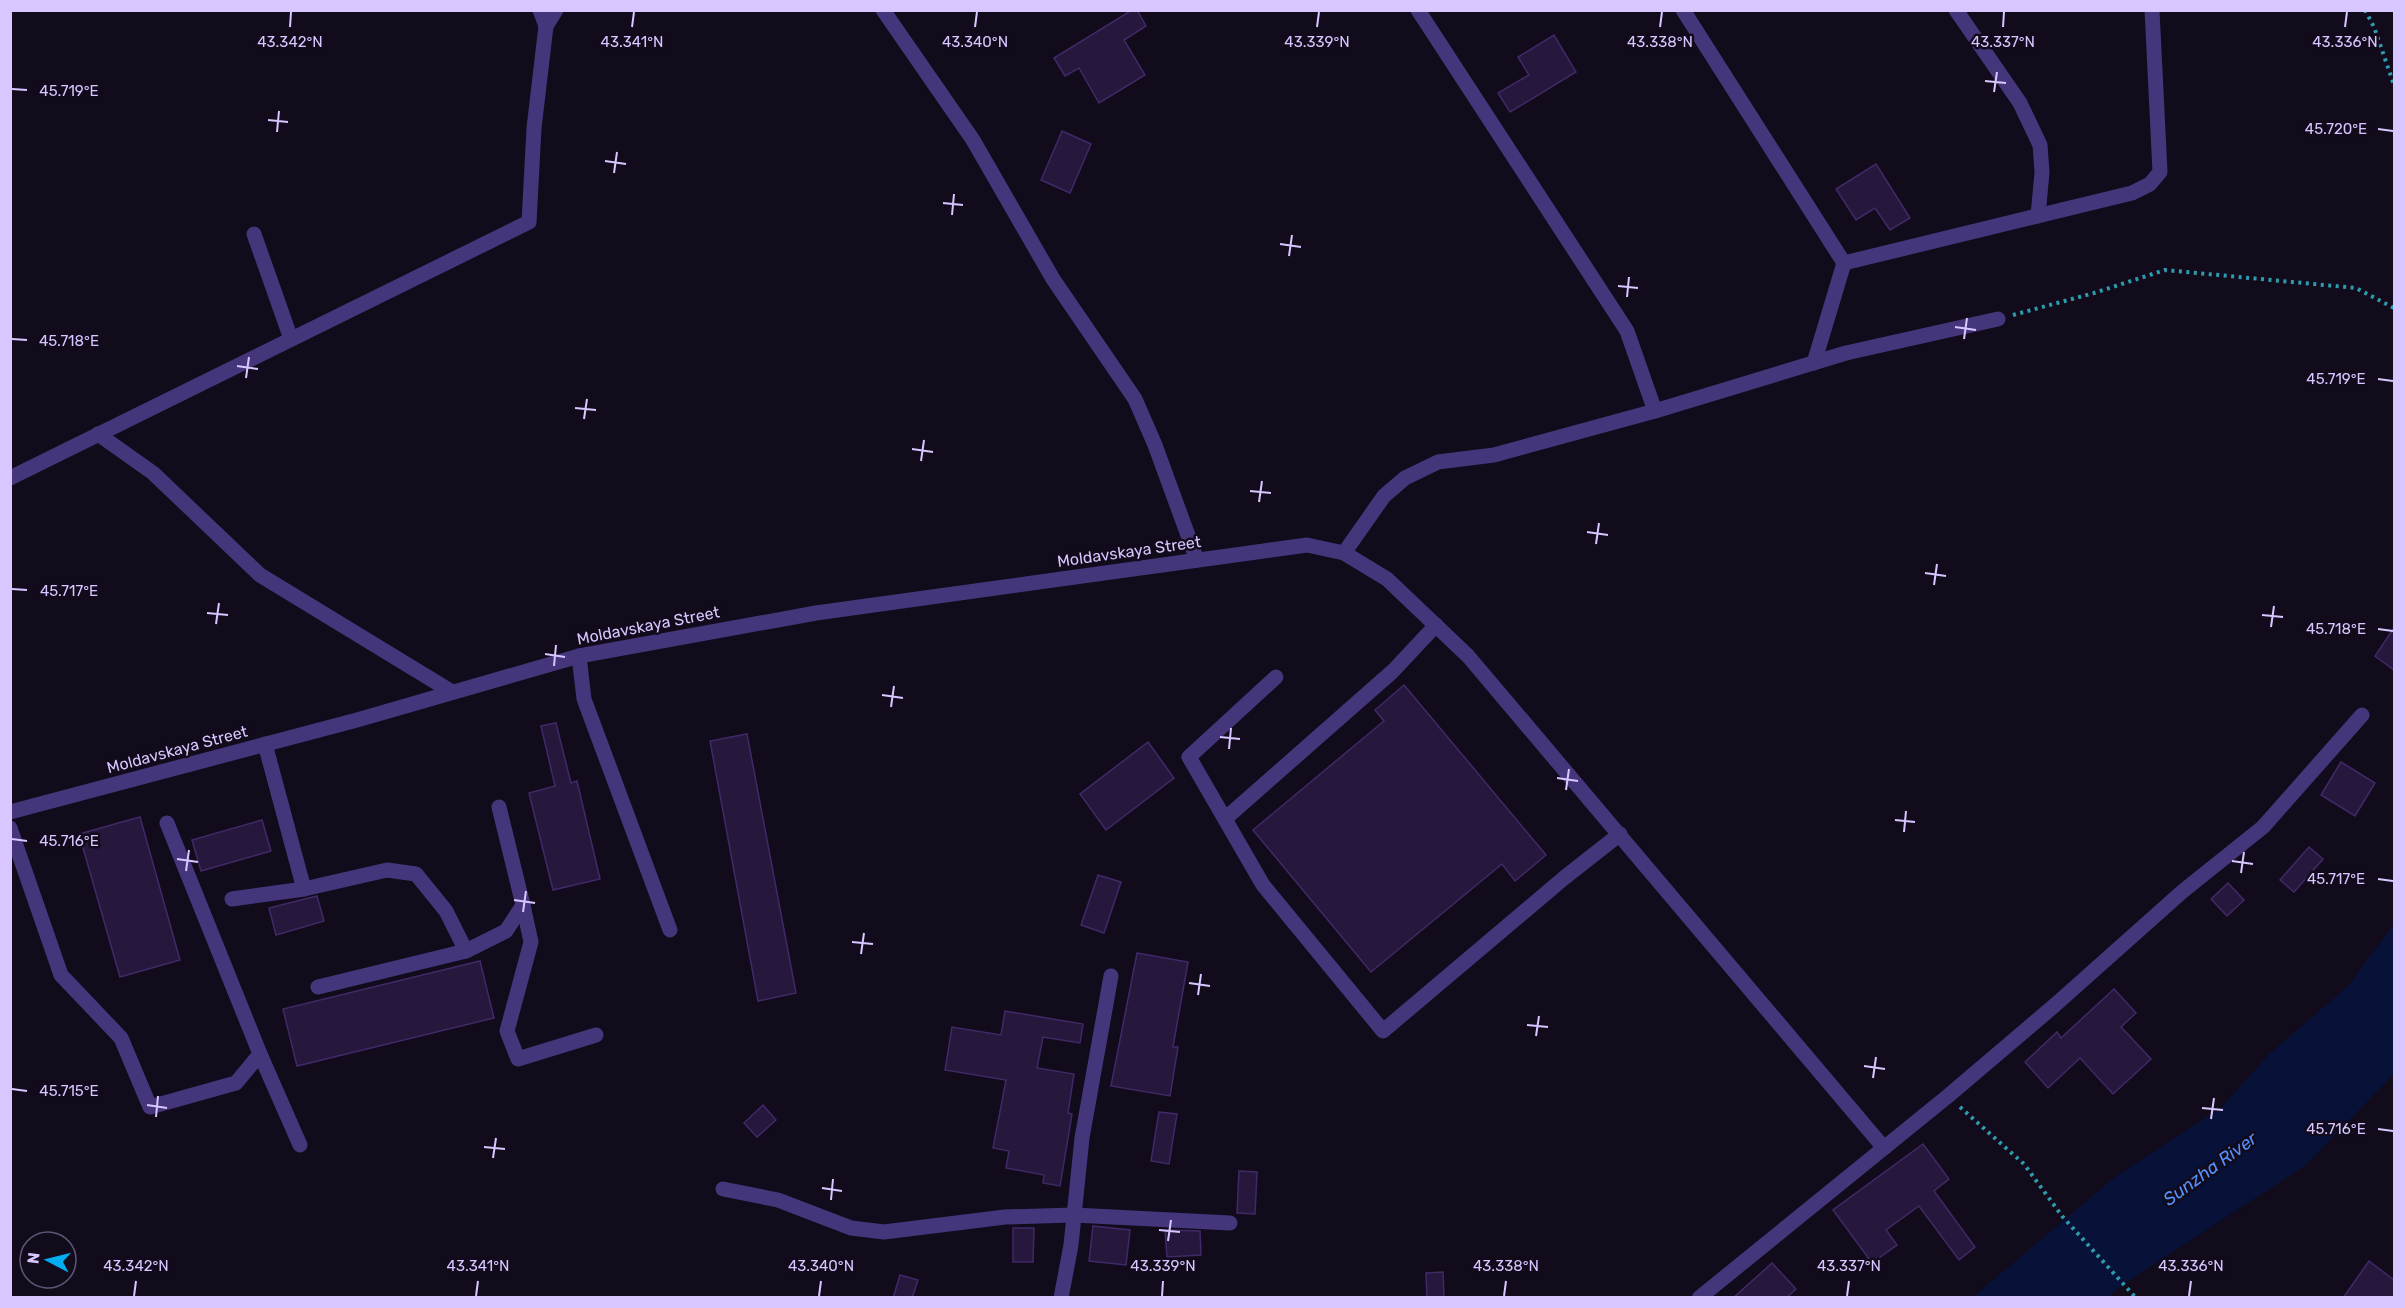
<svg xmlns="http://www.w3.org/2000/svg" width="2405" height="1308" font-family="Rubik,sans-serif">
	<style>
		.water { fill: #081137 }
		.building { fill: #26173c; stroke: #412968; stroke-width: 1.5 }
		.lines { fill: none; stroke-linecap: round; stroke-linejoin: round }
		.path { stroke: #2d9cac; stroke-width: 4; stroke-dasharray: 3 4.5; stroke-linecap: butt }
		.minor { stroke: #45367b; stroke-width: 15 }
		.ticks { fill: none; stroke: #d7c6ff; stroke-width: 2 }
		.labels { text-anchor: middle; stroke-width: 5; stroke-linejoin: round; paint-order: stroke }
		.street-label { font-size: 16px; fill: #d7c6ff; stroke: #110b1c }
		.water-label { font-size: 18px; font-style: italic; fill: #5490fe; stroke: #110b1c }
		.ticks-label { font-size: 15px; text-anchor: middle; fill: #d7c6ff; stroke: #110b1c; stroke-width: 5; stroke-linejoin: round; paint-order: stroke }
	</style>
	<rect width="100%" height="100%" fill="#110b1c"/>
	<path class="water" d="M2394,924v150l-88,91 -185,121 -12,11h-136l143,-121 105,-68 46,-52 81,-70z"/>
	<g class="building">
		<path d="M1132,10h5l9,16 -22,14 21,35 -46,28 -20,-35 -14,8 -11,-18z"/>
		<path d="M1554,35l22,37 -66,40 -12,-19 31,-18 -11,-18z"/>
		<path d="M1062,131l29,13 -21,49 -29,-13z"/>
		<path d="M1876,164l34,54 -20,12 -15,-22 -19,12 -20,-31z"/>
		<path d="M2394,628v42l-19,-14z"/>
		<path d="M1404,685l142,170 -31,26 -13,-17 -131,108 -118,-142 131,-109 -9,-11z"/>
		<path d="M556,723l15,60 6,-2 23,98 -47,11 -24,-97 26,-7 -14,-60z"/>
		<path d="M747,734l49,259 -38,8 -48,-260z"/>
		<path d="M1148,742l26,36 -68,52 -26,-36z"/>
		<path d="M2341,762l34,21 -20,33 -34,-21z"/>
		<path d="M140,817l40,143 -60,17 -41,-143z"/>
		<path d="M262,820l9,31 -70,20 -9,-31z"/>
		<path d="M2309,847l14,12 -29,33 -14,-12z"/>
		<path d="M1098,875l23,7 -17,51 -23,-8z"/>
		<path d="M2228,883l16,17 -17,16 -16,-17z"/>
		<path d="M317,896l7,25 -48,14 -7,-27z"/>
		<path d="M1137,953l51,9 -15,85h5l-8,49 -59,-10z"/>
		<path d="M480,961l14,57 -197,48 -14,-57z"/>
		<path d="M2114,989l22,24 -15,14 30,32 -38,35 -33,-36 -32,30 -23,-26 32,-30 4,6z"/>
		<path d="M1005,1011l78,13 -3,19 -37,-6 -6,31 37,6 -6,39 4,1 -12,72 -17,-3 1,-8 -38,-7 3,-17 -16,-3 13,-68 -61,-10 7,-43 49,8z"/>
		<path d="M763,1105l13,15 -19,17 -13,-14z"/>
		<path d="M1159,1112l18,2 -8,50 -18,-3z"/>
		<path d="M1923,1144l26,35 -15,12 41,56 -16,13 -40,-54 -33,24 11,15 -25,18 -39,-53z"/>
		<path d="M1239,1171l18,1 -2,42 -18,-1z"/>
		<path d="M1093,1226l37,4 -4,35 -37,-4z"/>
		<path d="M1013,1228h21l-1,34h-20z"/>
		<path d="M1165,1230l35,1 1,24 -34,2z"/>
		<path d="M2369,1261l25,19v18h-51z"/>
		<path d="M1772,1263l24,26 -10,9h-53z"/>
		<path d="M1443,1272l1,26h-17l-1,-25z"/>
		<path d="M900,1275l18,5 -6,18h-19z"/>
	</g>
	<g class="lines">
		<g class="path">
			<path d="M2365,10l9,17 20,58"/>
			<path d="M2013,315l81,-22 71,-23 191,18 38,20"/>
			<path d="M1960,1107l64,57 38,52 74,82"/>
		</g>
		<g class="minor">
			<path d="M883,10l90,130 80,139 82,120 20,46 42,115"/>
			<path d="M1418,10l209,321 28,80"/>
			<path d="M1683,10l161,253"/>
			<path d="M1956,10l64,93 20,42 2,27 -4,44"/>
			<path d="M546,26l10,-16"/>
			<path d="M254,234l37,105"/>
			<path d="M1814,363l30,-100 288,-70 18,-9 10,-12 -8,-162"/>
			<path d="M98,434l55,39 107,102 192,117"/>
			<path d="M10,478l519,-256 5,-94 12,-102 -6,-16"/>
			<path d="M1344,553l40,-57 21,-18 33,-16 56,-7 161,-44 191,-58 152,-34"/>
			<path d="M579,656l5,43 86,231"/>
			<path d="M1276,677l-87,80 74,128 120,146 181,-153 56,-44"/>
			<path d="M265,744l39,145"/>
			<path d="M10,812l347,-92 222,-64 237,-43 491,-68 37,8 43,26 81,77 416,492"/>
			<path d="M1226,818l167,-147 43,-46"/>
			<path d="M10,828l51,147 60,63 29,69 86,-24 24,-29 -93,-231"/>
			<path d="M232,899l72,-10 83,-19 29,4 30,37 20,40 -148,36"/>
			<path d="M523,905l8,37 -24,89 11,28 78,-24"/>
			<path d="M466,951l40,-20 17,-26 -24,-98"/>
			<path d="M260,1054l40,91"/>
			<path d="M723,1189l55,11 73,28 33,4 121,-15 69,-2 156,8"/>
			<path d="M1061,1298l10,-53 11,-107 29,-162"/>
			<path d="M1699,1298l249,-202 107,-91 128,-114 80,-64 99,-112"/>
		</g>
	</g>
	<path class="ticks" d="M290,27l1,-15M632,27l2,-15M975,27l2,-15M1317,27l2,-15M1660,27l2,-15M2003,27l1,-15M2345,27l2,-15M1985,81l21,2M12,89l15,1M1994,92l3,-20M268,120l20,2M2378,129l15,2M277,132l2,-21M605,161l21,3M614,173l3,-21M943,203l20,2M952,215l2,-21M1280,244l21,3M1289,256l3,-21M1618,286l20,2M1627,297l2,-20M1955,327l21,3M12,339l15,1M1964,339l3,-21M237,366l21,3M246,378l3,-21M2378,379l15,2M575,408l21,2M584,419l3,-20M912,449l21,3M921,461l3,-21M1250,491l21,2M1259,502l3,-21M1587,532l21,3M1596,544l3,-21M1925,573l21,3M1934,585l3,-21M12,589l15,1M207,613l21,2M2262,615l21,2M216,624l3,-21M2271,627l3,-21M2378,629l15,2M545,654l20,3M554,666l2,-21M882,695l21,3M891,707l3,-21M1220,737l20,2M1229,749l2,-21M1557,778l21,3M1566,790l3,-21M1895,820l20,2M1904,832l2,-21M12,839l15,2M177,859l21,3M2232,861l21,3M186,871l3,-21M2241,873l3,-21M2378,879l15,2M514,900l21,3M523,912l3,-21M852,942l21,2M861,954l3,-21M1189,983l21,3M1198,995l3,-21M1527,1025l21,2M1536,1036l3,-20M1864,1066l21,3M1873,1078l3,-21M12,1089l15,2M147,1105l20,3M2202,1108l21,2M156,1117l2,-21M2211,1119l3,-21M2378,1129l15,2M484,1147l21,2M493,1158l3,-20M822,1188l20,3M831,1200l2,-21M1159,1230l21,2M1168,1241l3,-21M134,1296l2,-15M476,1296l2,-15M819,1296l2,-15M1162,1296l1,-15M1504,1296l2,-15M1847,1296l2,-15M2189,1296l2,-15"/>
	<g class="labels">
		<g class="street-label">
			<text transform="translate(1129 551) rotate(-8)" y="6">Moldavskaya Street</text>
			<text transform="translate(648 625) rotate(-11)" y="6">Moldavskaya Street</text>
			<text transform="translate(177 749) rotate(-15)" y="6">Moldavskaya Street</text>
		</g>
		<g class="water-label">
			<text transform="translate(2210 1169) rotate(-36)" y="6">Sunzha River</text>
		</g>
	</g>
	<g class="ticks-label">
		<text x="290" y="47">43.342°N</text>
		<text x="632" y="47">43.341°N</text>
		<text x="975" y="47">43.340°N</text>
		<text x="1317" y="47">43.339°N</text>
		<text x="1660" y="47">43.338°N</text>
		<text x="2003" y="47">43.337°N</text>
		<text x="2345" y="47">43.336°N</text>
		<text x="69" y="96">45.719°E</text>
		<text x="2336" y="134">45.720°E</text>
		<text x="69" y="346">45.718°E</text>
		<text x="2336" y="384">45.719°E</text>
		<text x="69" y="596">45.717°E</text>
		<text x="2336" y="634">45.718°E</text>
		<text x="69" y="846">45.716°E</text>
		<text x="2336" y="884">45.717°E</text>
		<text x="69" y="1096">45.715°E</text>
		<text x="2336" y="1134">45.716°E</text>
		<text x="136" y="1271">43.342°N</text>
		<text x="478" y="1271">43.341°N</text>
		<text x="821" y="1271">43.340°N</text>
		<text x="1163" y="1271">43.339°N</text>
		<text x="1506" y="1271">43.338°N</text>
		<text x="1849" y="1271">43.337°N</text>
		<text x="2191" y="1271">43.336°N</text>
	</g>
	<rect width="2405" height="1308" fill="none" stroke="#d7c6ff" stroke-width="24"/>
	<g transform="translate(48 1260) rotate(277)"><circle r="28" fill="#110b1c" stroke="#605677" stroke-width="1.5"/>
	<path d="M0-4.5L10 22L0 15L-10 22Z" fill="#01acf0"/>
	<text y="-9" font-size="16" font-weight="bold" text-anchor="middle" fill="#d7c6ff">N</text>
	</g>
</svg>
